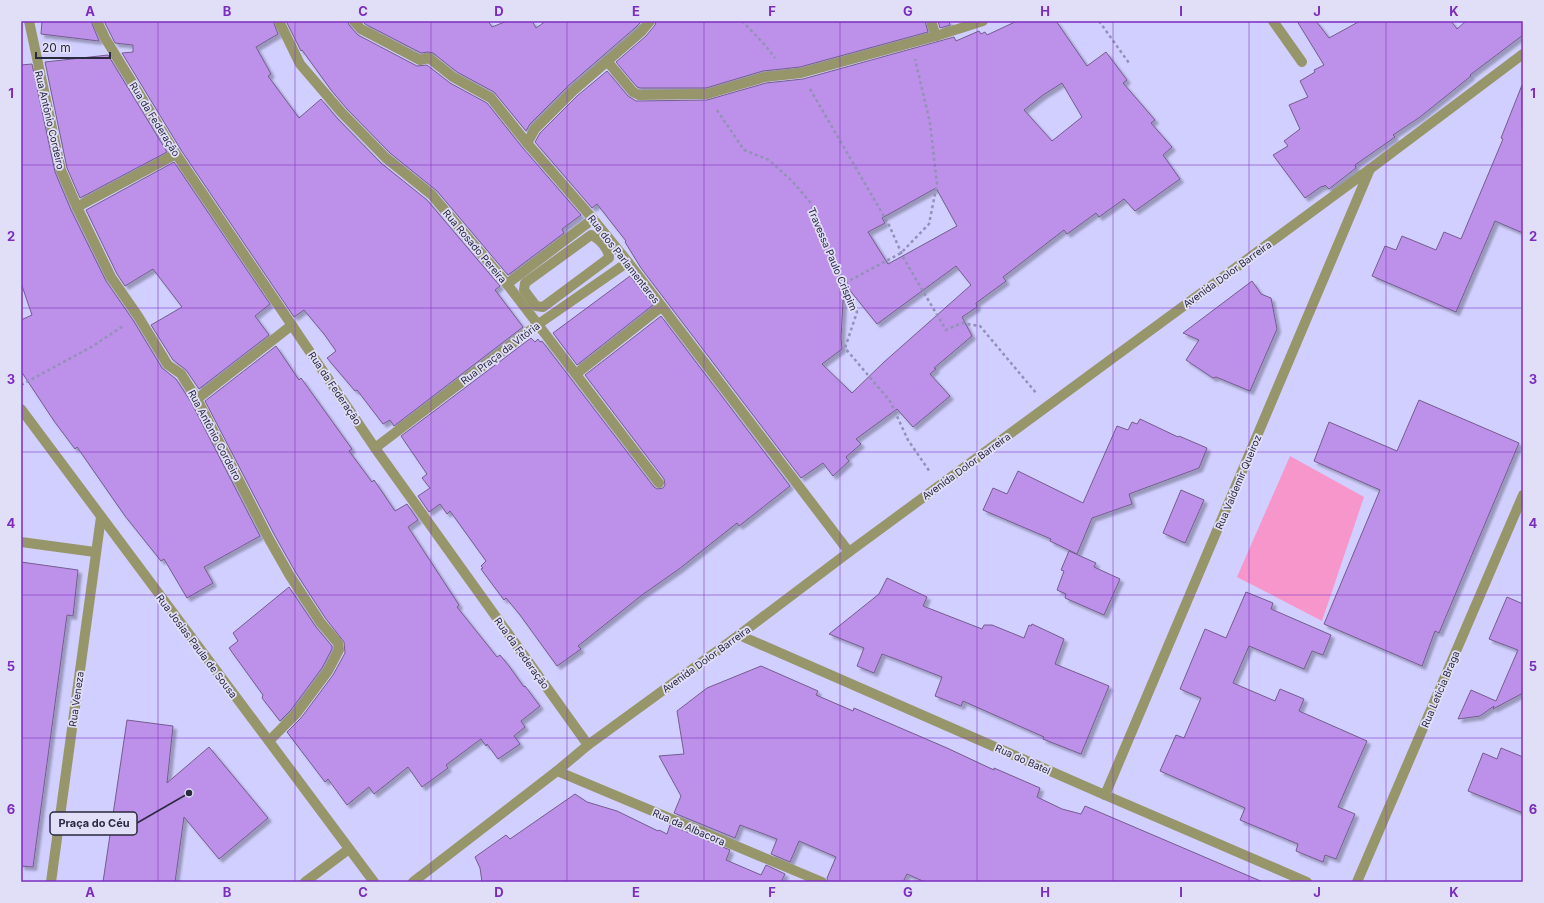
<svg xmlns="http://www.w3.org/2000/svg" width="1544" height="903" font-family="Inter,sans-serif">
	<style>
		.green { fill: #f796cb }
		.building { fill: #bd91e9; stroke: #745c8e; fill-rule: evenodd; filter: url(#shadow) }
		.lines { fill: none; stroke-linecap: round; stroke-linejoin: round }
		.path { stroke: #9391b7; stroke-width: 2.5; stroke-dasharray: 3 3; stroke-linecap: butt }
		.service { stroke: #97966b; stroke-width: 10 }
		.pedestrian { stroke: #97966b; stroke-width: 10 }
		.minor { stroke: #97966b; stroke-width: 10 }
		.grid { fill: none; stroke: #7b2cbf; stroke-width: 1; stroke-opacity: 0.55 }
		.labels { text-anchor: middle; stroke-width: 3.5; stroke-linejoin: round; paint-order: stroke }
		.street-label { font-size: 10px; fill: #2a293f; stroke: #e0dff7 }
		.leader { fill: none; stroke: #2a293f; stroke-width: 1.5 }
		.callout-dot { fill: #2a293f; stroke: #e0dff7; stroke-width: 1.5 }
		.callout { fill: #e0dff7; stroke: #2a293f; stroke-width: 1.5 }
		.callout-label { font-size: 11px; text-anchor: middle; font-weight: bold; fill: #2a293f }
		.neatline { fill: none; stroke: #7b2cbf; stroke-width: 1.5 }
		.grid-label { font-size: 13px; text-anchor: middle; font-weight: bold; fill: #7b2cbf }
	</style>
	<defs>
		<filter id="shadow"><feDropShadow dx="3.5" dy="3.5" stdDeviation="1" flood-color="#0004"/></filter>
	</defs>
	<rect width="100%" height="100%" fill="#d1cfff"/>
	<path class="green" d="M1290,456l74,41 -42,124 -85,-44z"/>
	<g class="building">
		<path d="M42,21h49l8,20 -58,-7z"/>
		<path d="M104,21h169l5,13 -22,13 15,27 -3,2 31,42 22,-19 16,19 44,45 46,37 73,86 -5,4 28,37 -129,99 -4,-6 -7,4 -26,-34 -2,1 -28,-33 9,-7 -12,-17 -20,-24 -10,7 -113,-167 -59,-97 11,-1v-7l-18,-2z"/>
		<path d="M286,21h62l1,4 9,10 59,31 10,-1 23,18 37,20 35,44 59,68 -19,14 2,4 -56,42 -71,-84 -47,-38 -43,-44 -16,-19 -29,-40 -1,1z"/>
		<path d="M363,21h125l4,6 15,-6h25l4,7 10,-7h96l-6,6 -68,59 -38,38 -4,7 -32,-39 -37,-20 -24,-19 -5,-1 -7,1 -56,-29z"/>
		<path d="M656,21h269l3,11 -128,35 -37,4 -57,17h-66l-3,-1 -21,-25 30,-26 9,-11z"/>
		<path d="M938,21h11l1,4 -10,3z"/>
		<path d="M1017,21h39l31,45 19,-14 21,28 -4,3 32,37 -4,3 21,24 -9,8 17,24 -45,32 -11,-12 -25,18 -3,-4 -29,21 -3,-4 -61,47 3,4 -30,22 1,4 -15,10 10,19 -38,32 2,1 -6,5 20,22 -37,31 -16,-18 -41,30 5,5 -15,13 3,4 -16,15 -10,-13 -22,15 -160,-210 -16,-26 1,-1 -29,-37 -5,4 -57,-66 5,-9 37,-37 30,-25 21,25 8,5 71,-1 59,-17 37,-4 151,-42 2,4 23,-10 2,3 4,-2 2,3zM1062,83l20,34 -30,24 -28,-31 19,-15zM936,188l21,38 -69,38 -20,-32 17,-9 -3,-5zM956,266l15,19 -87,77 -32,31 -30,-29 20,-15 -1,-11 3,-55 33,41z"/>
		<path d="M1297,21h19l13,17 31,-17h91l6,8 9,-8h57v14l-53,40 1,1 -51,41 -27,18 2,2 -40,28 1,3 -27,21 -4,-4 -2,2 -1,-1 -17,12 -32,-43 15,-9 -4,-5 16,-12 -11,-24 19,-8 -8,-16 15,-9 -1,-2 10,-5z"/>
		<path d="M108,55l59,97 -87,46 -13,-30 -22,-106z"/>
		<path d="M32,64l23,108 16,38 35,71 27,39 29,48 14,11 15,23 69,134 -56,31 9,16 -26,15 -23,-39 -3,2 -36,-45 -48,-69 -2,2 -21,-28 -33,-50v-51l11,-5 -11,-32v-218z"/>
		<path d="M1522,85l1,148 -28,-12 -39,91 -84,-36 13,-30 11,4 6,-14 34,14 8,-18 17,7 42,-100 -2,-1z"/>
		<path d="M174,162l96,142 -15,12 14,19 -70,54 -13,-19 -13,-10 -22,-35 31,-18 -29,-38 -28,17 -8,-12 -31,-64z"/>
		<path d="M630,276l23,29 -76,60 -24,-32z"/>
		<path d="M1252,281l9,13 10,4 6,31 -27,62 -34,-14 -3,1 -27,-18 13,-20 -16,-7z"/>
		<path d="M661,316l129,170 -51,40 -2,-3 -58,46 -37,26 -64,51 3,3 -24,17 -37,-51 -14,-17 -2,2 -23,-31 2,-1 -2,-2 5,-5 -36,-50 -3,3 -7,-10 -11,8 -11,-16 12,-8 -8,-10 5,-4 -26,-38 130,-98 4,4 3,-3 2,3 2,-1 112,146 3,2 6,-1 2,-3 -1,-6 -79,-104z"/>
		<path d="M276,346l23,34 2,-2 51,71 -3,2 23,31 2,-2 21,31 12,-7 11,16 -10,7 51,78 -2,2 40,50 3,-2 9,11 15,21 1,-1 15,20 -19,15 4,6 -11,9 6,8 -22,15 -11,-15 -1,2 -5,-7 -35,26 2,3 -26,19 -14,-20 -34,27 -5,-7 -22,18 -19,-26 -3,3 -38,-50 14,-14 32,-43 12,-22 -1,-11 -18,-23 -30,-46 -21,-37 -70,-135z"/>
		<path d="M1419,400l100,43 -80,190 -4,-2 -13,35 -98,-42 56,-134 -66,-29 15,-39 68,29z"/>
		<path d="M1140,419l38,18 1,-1 28,12 -8,20 -70,26 3,10 -40,14 -15,36 -27,-13 1,-2 -68,-29 10,-22 14,6 11,-23 65,32 34,-77 11,4 4,-8 5,2z"/>
		<path d="M1181,490l23,10 -19,43 -22,-10z"/>
		<path d="M1069,551l27,12 -2,4 26,12 -16,36 -39,-17 1,-4 -9,-4 7,-19 -3,-1z"/>
		<path d="M21,562l57,8 -5,46 -6,-1 -34,252 -12,-1z"/>
		<path d="M887,578l40,19 -4,9 59,23 2,-4h8l32,13 5,-13 2,1 1,-2 32,15 -9,25 54,22 -28,68 -38,-15 1,-2 -81,-36 -2,5 -26,-10 7,-19 -41,-16 -19,-7 -8,19 -17,-7 7,-18 -35,-14 50,-40z"/>
		<path d="M289,587l27,40 16,19v3l-10,19 -31,42 -11,11 -18,-23 1,-3 -34,-47 9,-7 -5,-8z"/>
		<path d="M1246,592l27,11 -2,6 60,26 -8,20 -11,-4 -8,18 -55,-23 -16,37 42,18 5,-12 24,10 -5,12 68,30 -29,66 17,7 -19,45 -11,-4 -2,7 -27,-11 2,-7 -58,-24 5,-12 -85,-37 16,-36 8,3 17,-40 -21,-9 25,-60 21,9z"/>
		<path d="M1507,597l16,7v89l-30,16 1,-3 -14,10 -22,3 13,-29 25,11 22,-51 -29,-11z"/>
		<path d="M761,666l57,25 -2,4 37,16 1,-3 93,40 47,22v-2l46,20 -3,9 25,12 19,5 4,-8 178,76h-338l-18,-8 -4,8h-75l-1,-4 9,-21 -37,-16 -9,21 -19,-8 6,-15 -37,-14 -5,13 -61,-25 7,-17 -22,-40 25,-2 -7,-43 30,-23z"/>
		<path d="M127,720l46,6 -6,57 42,-36 59,71 -49,41 -35,-42 -9,65h-72z"/>
		<path d="M1501,748l22,9v56l-55,-22 15,-38 14,6z"/>
		<path d="M575,794l12,8 30,9 41,20 1,-1 8,4 3,-9 60,25 -4,10 35,15 5,-10 19,9 -4,8h-299l-2,-14 -5,-11 31,-22 4,4z"/>
	</g>
	<g class="lines">
		<g class="path">
			<path d="M742,21l23,24 10,13"/>
			<path d="M1099,21l30,42"/>
			<path d="M810,89l79,136 15,34 42,71 16,-7 18,3 57,68"/>
			<path d="M717,110l27,40 25,10 24,22 17,20 47,110 -12,36 45,53 18,39 22,32"/>
			<path d="M845,283l56,-30 28,-29 8,-40 -7,-61 -15,-64"/>
			<path d="M21,385l72,-39 30,-20"/>
		</g>
		<g class="service">
			<path d="M29,21l32,149 16,37 34,70 27,39 30,49 13,9 16,25 72,140 21,37 31,47 17,20 1,7 -11,21 -32,43 -27,27"/>
			<path d="M354,21l7,8 59,31 9,-2 24,19 38,21 36,45 8,-14 38,-38 68,-59 9,-11"/>
			<path d="M931,21l5,15"/>
			<path d="M607,61l26,31 6,3 68,-1"/>
			<path d="M77,207l99,-53"/>
		</g>
		<path class="pedestrian" d="M591,235c8,3 18,14 18,23l-66,49 -7,-1 -12,-16 1,-7z"/>
		<g class="minor">
			<path d="M97,21l8,17 71,116 199,294 213,297"/>
			<path d="M279,21l21,43 42,49 44,45 46,37 75,89 152,199"/>
			<path d="M1273,21l29,41"/>
			<path d="M707,94l58,-17 36,-4 135,-37 47,-15"/>
			<path d="M527,143l66,76 35,43 221,290"/>
			<path d="M507,284l86,-65"/>
			<path d="M576,374l85,-67"/>
			<path d="M197,399l95,-74"/>
			<path d="M21,409l353,473"/>
			<path d="M375,448l162,-123 91,-63"/>
			<path d="M21,542l74,10"/>
			<path d="M739,635l366,160 202,87"/>
			<path d="M557,771l265,111"/>
			<path d="M1105,795l265,-626"/>
			<path d="M51,882l50,-365"/>
			<path d="M305,882l44,-33"/>
			<path d="M413,882l144,-111 31,-26 151,-110 110,-83 521,-383 153,-115"/>
			<path d="M1357,882l166,-387"/>
		</g>
	</g>
	<path class="grid" d="M158,21v861M295,21v861M431,21v861M567,21v861M704,21v861M840,21v861M977,21v861M1113,21v861M1249,21v861M1386,21v861M21,165h1502M21,308h1502M21,452h1502M21,595h1502M21,738h1502"/>
	<g class="labels">
		<g class="street-label">
			<text transform="translate(155 119) rotate(58)" y="4">Rua da Federação</text>
			<text transform="translate(50 120) rotate(77)" y="4">Rua Antônio Cordeiro</text>
			<text transform="translate(475 246) rotate(50)" y="4">Rua Rosado Pereira</text>
			<text transform="translate(624 259) rotate(52)" y="4">Rua dos Parlamentares</text>
			<text transform="translate(833 259) rotate(67)" y="4">Travessa Paulo Crispim</text>
			<text transform="translate(1227 274) rotate(-36)" y="4">Avenida Dolor Barreira</text>
			<text transform="translate(500 353) rotate(-37)" y="4">Rua Praça da Vitória</text>
			<text transform="translate(335 388) rotate(56)" y="4">Rua da Federação</text>
			<text transform="translate(215 435) rotate(62)" y="4">Rua Antônio Cordeiro</text>
			<text transform="translate(966 466) rotate(-36)" y="4">Avenida Dolor Barreira</text>
			<text transform="translate(1238 482) rotate(-67)" y="4">Rua Valdemir Queiroz</text>
			<text transform="translate(197 646) rotate(53)" y="4">Rua Josias Paula de Sousa</text>
			<text transform="translate(522 653) rotate(54)" y="4">Rua da Federação</text>
			<text transform="translate(706 659) rotate(-36)" y="4">Avenida Dolor Barreira</text>
			<text transform="translate(1440 689) rotate(-67)" y="4">Rua Letícia Braga</text>
			<text transform="translate(76 699) rotate(-82)" y="4">Rua Veneza</text>
			<text transform="translate(1023 759) rotate(24)" y="4">Rua do Batel</text>
			<text transform="translate(689 827) rotate(23)" y="4">Rua da Albacora</text>
		</g>
	</g>
	<path class="leader" d="M189 793L137 823"/>
	<circle class="callout-dot" cx="189" cy="793" r="4"/>
	<rect class="callout" x="50" y="812" width="87" height="23" rx="4"/>
	<g class="callout-label">
		<text x="94" y="827">Praça do Céu</text>
	</g>
	<rect width="1544" height="903" fill="none" stroke="#e0dff7" stroke-width="44"/>
	<path d="M36 52v6h74v-6" fill="none" stroke="#2a293f" stroke-width="2"/>
	<text x="42" y="52" font-size="12" fill="#2a293f" stroke="#e0dff7" stroke-width="3" paint-order="stroke">20 m</text>
	<rect x="22" y="22" width="1500" height="859" class="neatline"/>
	<g class="grid-label">
		<text x="90" y="16">A</text>
		<text x="227" y="16">B</text>
		<text x="363" y="16">C</text>
		<text x="499" y="16">D</text>
		<text x="636" y="16">E</text>
		<text x="772" y="16">F</text>
		<text x="908" y="16">G</text>
		<text x="1045" y="16">H</text>
		<text x="1181" y="16">I</text>
		<text x="1317" y="16">J</text>
		<text x="1454" y="16">K</text>
		<text x="11" y="98">1</text>
		<text x="1533" y="98">1</text>
		<text x="11" y="241">2</text>
		<text x="1533" y="241">2</text>
		<text x="11" y="384">3</text>
		<text x="1533" y="384">3</text>
		<text x="11" y="528">4</text>
		<text x="1533" y="528">4</text>
		<text x="11" y="671">5</text>
		<text x="1533" y="671">5</text>
		<text x="11" y="814">6</text>
		<text x="1533" y="814">6</text>
		<text x="90" y="897">A</text>
		<text x="227" y="897">B</text>
		<text x="363" y="897">C</text>
		<text x="499" y="897">D</text>
		<text x="636" y="897">E</text>
		<text x="772" y="897">F</text>
		<text x="908" y="897">G</text>
		<text x="1045" y="897">H</text>
		<text x="1181" y="897">I</text>
		<text x="1317" y="897">J</text>
		<text x="1454" y="897">K</text>
	</g>
</svg>
